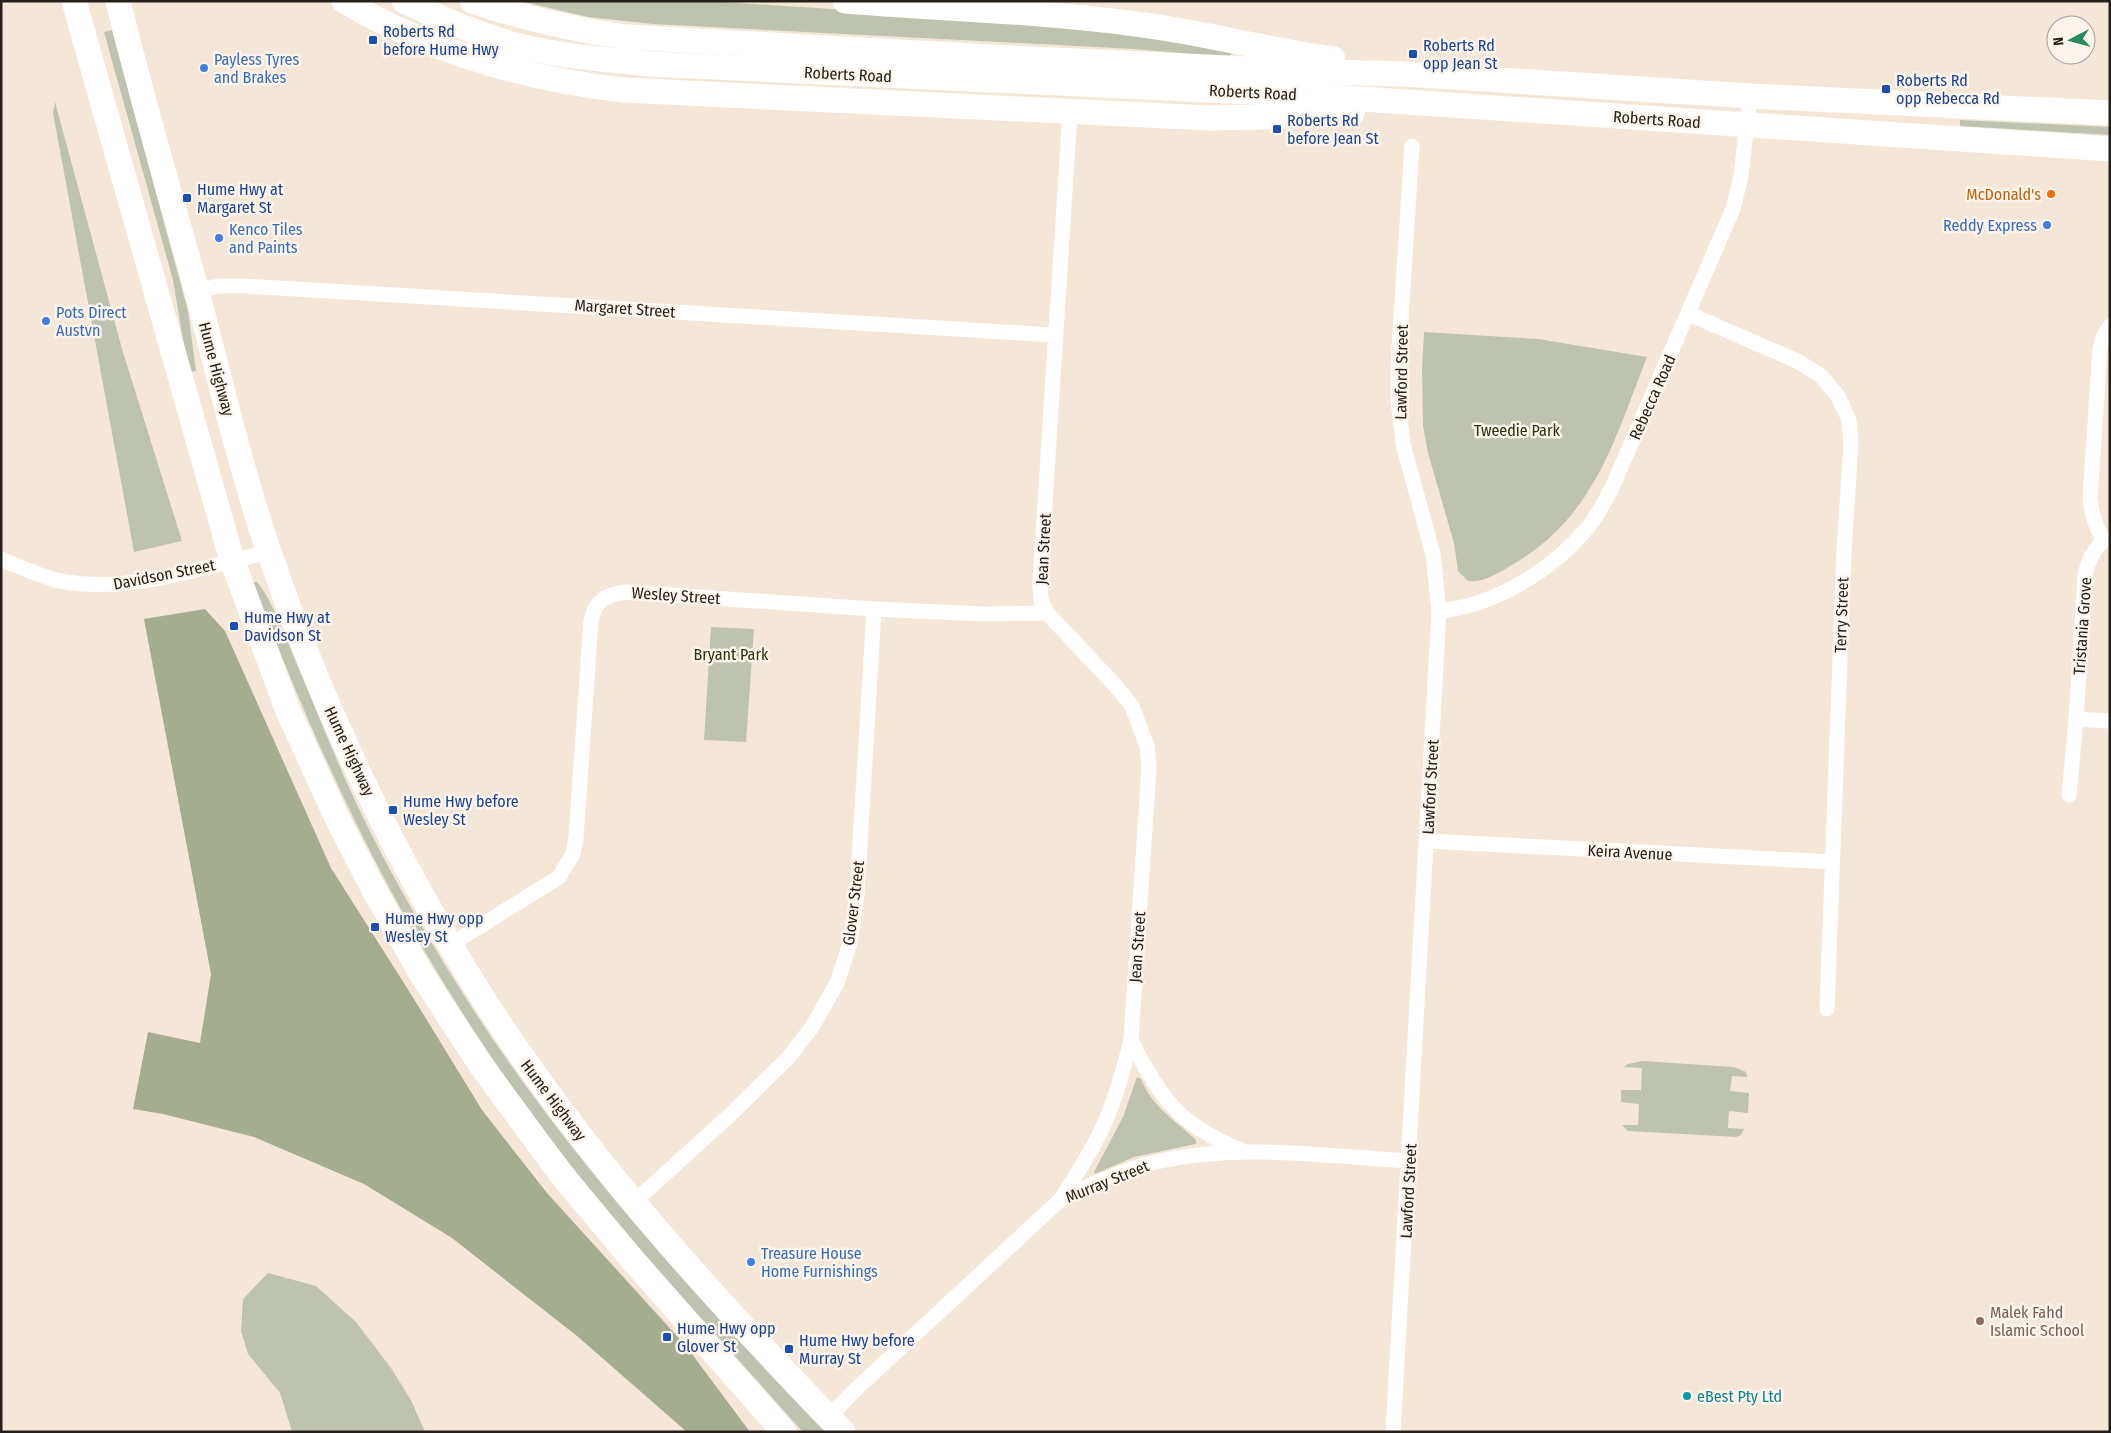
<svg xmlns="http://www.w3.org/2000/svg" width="2111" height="1433" font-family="'Fira Sans Condensed',sans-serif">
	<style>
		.green { fill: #bdc3af }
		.forest { fill: #a4ad8d }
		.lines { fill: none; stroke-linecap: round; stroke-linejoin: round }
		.minor { stroke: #fff; stroke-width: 15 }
		.trunk { stroke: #fff; stroke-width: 25 }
		.transit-dot { fill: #1a4fb4; stroke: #fdf5ec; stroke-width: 2 }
		.shop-dot { fill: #3f7fe0; stroke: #fdf5ec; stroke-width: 2 }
		.food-dot { fill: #e8710a; stroke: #fdf5ec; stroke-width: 2 }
		.education-dot { fill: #8d6e63; stroke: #fdf5ec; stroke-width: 2 }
		.culture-dot { fill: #0f9aa8; stroke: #fdf5ec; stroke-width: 2 }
		.labels { text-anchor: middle; stroke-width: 5; stroke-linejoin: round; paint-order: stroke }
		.transit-label { font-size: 16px; fill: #164399; stroke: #fdf5ec; text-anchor: start }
		.shop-label { font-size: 16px; fill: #366cbe; stroke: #fdf5ec; text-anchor: start }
		.street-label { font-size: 16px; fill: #25201b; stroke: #fdf5ec }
		.food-label { font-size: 16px; fill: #c56008; stroke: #fdf5ec; text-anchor: end }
		.park-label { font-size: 16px; fill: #2a3209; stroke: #fdf5ec }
		.education-label { font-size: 16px; fill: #785e54; stroke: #fdf5ec; text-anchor: start }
		.culture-label { font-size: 16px; fill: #0d838f; stroke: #fdf5ec; text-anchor: start }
	</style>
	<rect width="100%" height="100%" fill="#f5e7d8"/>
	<g class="green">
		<path d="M520,1h187l235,15 202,17 88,20 -4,4 -94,-8 -481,-25 -65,-7z"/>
		<path d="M112,30l76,281 8,60 -5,1 -8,-32 -10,-60 -69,-248z"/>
		<path d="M55,102l67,247 60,192 -48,11 -81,-439z"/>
		<path d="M1960,120l150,7v8l-150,-9z"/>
		<path d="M1424,332l114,7 109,18c-33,84 -53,162 -137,209 -13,8 -27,17 -42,15l-10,-10 -4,-28 -26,-90 -5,-27 -1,-56z"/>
		<path d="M253,582h4l8,11 9,17c25,57 47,114 72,171 33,73 73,143 116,211 102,162 231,301 363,440h-22c-86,-97 -176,-192 -254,-295 -131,-172 -221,-354 -296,-555z"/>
		<path d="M711,627l43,2 -8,113 -42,-2z"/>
		<path d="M1642,1061l92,6 12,5 1,5 -15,-1 -2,15 19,2 -1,20 -19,-2 -1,17 16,1 -3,6 -5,2 -108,-6 -6,-6h16l1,-21 -18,-2v-12h20l1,-22 -18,-1 4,-3z"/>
		<path d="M1137,1077l4,2c11,28 34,41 55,61v4l-62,13 -39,17 -1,-2 29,-55z"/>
		<path d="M268,1273l48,13 40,36 35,46 20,32 14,32h-133l-12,-39 -32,-39 -7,-23 2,-32z"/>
	</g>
	<path class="forest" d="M205,609l20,22 106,237 83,131 68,111 65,83 139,153 64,86h-63l-110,-96 -125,-98 -88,-54 -110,-47 -91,-23 -30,-5 15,-77 52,11 11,-69 -67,-355z"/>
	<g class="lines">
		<g class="minor">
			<path d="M196,291l23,-5h26l810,49"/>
			<path d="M1689,314l108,47 23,14 18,21 11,24 2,23 -7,108 -17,458"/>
			<path d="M2110,326l-7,11 -3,12 -10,149c2,16 5,29 14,42h6"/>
			<path d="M1,559c21,9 43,19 65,23 66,11 139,-16 203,-30"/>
			<path d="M1439,611c56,-5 115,-42 150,-85 10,-13 18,-28 25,-43l119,-274 8,-33 9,-80"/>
			<path d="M2076,719l34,2"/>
			<path d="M2069,795l7,-76 9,-143c3,-16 8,-25 19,-36"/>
			<path d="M1427,841l405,21"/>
			<path d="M450,945l109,-68 14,-23 3,-16 15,-218c5,-21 15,-25 35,-28l248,17 109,5 64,-1"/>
			<path d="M1131,1040c28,57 49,86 110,110"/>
			<path d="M1061,1199c13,-21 27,-42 38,-64 15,-30 24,-63 32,-95l18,-273 -2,-21 -15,-40 -18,-22 -67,-71 -6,-13 -1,-18 30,-470"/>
			<path d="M633,1203l97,-88 58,-57 24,-31 25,-44 13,-40 7,-48 17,-286"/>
			<path d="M829,1417l25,-26 207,-192c30,-14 63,-30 95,-37 83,-19 170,-6 254,-1"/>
			<path d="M1393,1432l46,-821 -6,-57 -30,-110 -5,-43v-37l14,-218"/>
		</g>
		<g class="trunk">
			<path d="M74,1l158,559 56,151 50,109 34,66 50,89 58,89 81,110 71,85 152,173"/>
			<path d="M118,1c22,90 48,180 73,269 26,95 47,192 79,285 46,134 106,264 178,386 106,182 249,341 395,491"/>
			<path d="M344,1c87,51 181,78 280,89l584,28 60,-1 85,-5"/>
			<path d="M404,1c33,16 69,31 104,42 46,13 94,16 141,21l623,29 838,56"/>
			<path d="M472,1c52,17 99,28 153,36l387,21 279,13 113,3 346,22 360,17"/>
			<path d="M845,1c97,8 195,10 291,23 66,8 131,26 197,35"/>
		</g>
	</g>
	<g class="transit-dot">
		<rect x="368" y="35" width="10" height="10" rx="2.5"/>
		<rect x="1408" y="49" width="10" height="10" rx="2.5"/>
		<rect x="1881" y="84" width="10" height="10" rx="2.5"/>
		<rect x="1272" y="124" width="10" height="10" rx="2.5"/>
		<rect x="182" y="193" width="10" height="10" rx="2.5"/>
		<rect x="229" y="621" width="10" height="10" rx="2.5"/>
		<rect x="388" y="805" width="10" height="10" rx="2.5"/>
		<rect x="370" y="922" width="10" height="10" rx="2.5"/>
		<rect x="662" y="1332" width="10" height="10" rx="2.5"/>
		<rect x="784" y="1344" width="10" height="10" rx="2.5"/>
	</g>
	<g class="shop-dot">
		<circle cx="204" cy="68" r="5"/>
		<circle cx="2047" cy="225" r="5"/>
		<circle cx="219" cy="238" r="5"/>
		<circle cx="46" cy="321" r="5"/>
		<circle cx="751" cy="1262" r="5"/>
	</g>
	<circle class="food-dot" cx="2051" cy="194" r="5"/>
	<circle class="education-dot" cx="1980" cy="1321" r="5"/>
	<circle class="culture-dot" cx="1687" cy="1396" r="5"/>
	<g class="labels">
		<g class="transit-label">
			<text x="383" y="37">Roberts Rd<tspan x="383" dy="18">before Hume Hwy</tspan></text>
			<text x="1423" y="51">Roberts Rd<tspan x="1423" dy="18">opp Jean St</tspan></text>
			<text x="1896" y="86">Roberts Rd<tspan x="1896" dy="18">opp Rebecca Rd</tspan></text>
			<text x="1287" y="126">Roberts Rd<tspan x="1287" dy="18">before Jean St</tspan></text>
			<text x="197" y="195">Hume Hwy at<tspan x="197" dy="18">Margaret St</tspan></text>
			<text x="244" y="623">Hume Hwy at<tspan x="244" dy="18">Davidson St</tspan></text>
			<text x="403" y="807">Hume Hwy before<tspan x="403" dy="18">Wesley St</tspan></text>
			<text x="385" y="924">Hume Hwy opp<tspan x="385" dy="18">Wesley St</tspan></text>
			<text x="677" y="1334">Hume Hwy opp<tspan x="677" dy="18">Glover St</tspan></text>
			<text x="799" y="1346">Hume Hwy before<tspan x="799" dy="18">Murray St</tspan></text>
		</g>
		<g class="shop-label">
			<text x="214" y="65">Payless Tyres<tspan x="214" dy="18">and Brakes</tspan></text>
			<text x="2037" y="231" text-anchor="end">Reddy Express</text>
			<text x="229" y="235">Kenco Tiles<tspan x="229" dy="18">and Paints</tspan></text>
			<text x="56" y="318">Pots Direct<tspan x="56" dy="18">Austvn</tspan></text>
			<text x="761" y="1259">Treasure House<tspan x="761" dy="18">Home Furnishings</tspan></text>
		</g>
		<g class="street-label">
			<text transform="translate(848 74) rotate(3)" y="6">Roberts Road</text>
			<text transform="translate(1253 92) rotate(3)" y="6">Roberts Road</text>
			<text transform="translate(1657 119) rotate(4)" y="6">Roberts Road</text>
			<text transform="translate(625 308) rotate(4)" y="6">Margaret Street</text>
			<text transform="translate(217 369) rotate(75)" y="6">Hume Highway</text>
			<text transform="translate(1401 372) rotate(-89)" y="6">Lawford Street</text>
			<text transform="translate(1652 397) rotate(-66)" y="6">Rebecca Road</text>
			<text transform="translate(1043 549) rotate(-87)" y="6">Jean Street</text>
			<text transform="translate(164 574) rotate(-11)" y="6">Davidson Street</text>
			<text transform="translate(676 595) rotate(4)" y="6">Wesley Street</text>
			<text transform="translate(1841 615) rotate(-88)" y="6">Terry Street</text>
			<text transform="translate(2082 626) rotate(-86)" y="6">Tristania Grove</text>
			<text transform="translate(350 751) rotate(65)" y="6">Hume Highway</text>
			<text transform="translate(1430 787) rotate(-87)" y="6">Lawford Street</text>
			<text transform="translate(1630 852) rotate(3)" y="6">Keira Avenue</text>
			<text transform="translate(853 903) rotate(-83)" y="6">Glover Street</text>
			<text transform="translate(1137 947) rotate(-86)" y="6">Jean Street</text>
			<text transform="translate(554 1100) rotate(53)" y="6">Hume Highway</text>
			<text transform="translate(1107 1181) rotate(-22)" y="6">Murray Street</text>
			<text transform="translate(1408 1191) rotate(-87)" y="6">Lawford Street</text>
		</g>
		<g class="food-label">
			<text x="2041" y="200">McDonald's</text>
		</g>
		<g class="park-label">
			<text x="1517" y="436">Tweedie Park</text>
			<text x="731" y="660">Bryant Park</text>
		</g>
		<g class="education-label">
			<text x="1990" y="1318">Malek Fahd<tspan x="1990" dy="18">Islamic School</tspan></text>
		</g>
		<g class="culture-label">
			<text x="1697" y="1402">eBest Pty Ltd</text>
		</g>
	</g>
	<rect width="2111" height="1433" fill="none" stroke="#25201b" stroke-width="5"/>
	<g transform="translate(2071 40) rotate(264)"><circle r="24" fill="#fdf5ec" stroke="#a7a098"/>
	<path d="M0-4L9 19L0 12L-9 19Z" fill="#268962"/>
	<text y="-8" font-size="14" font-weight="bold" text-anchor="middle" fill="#25201b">N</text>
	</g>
</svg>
